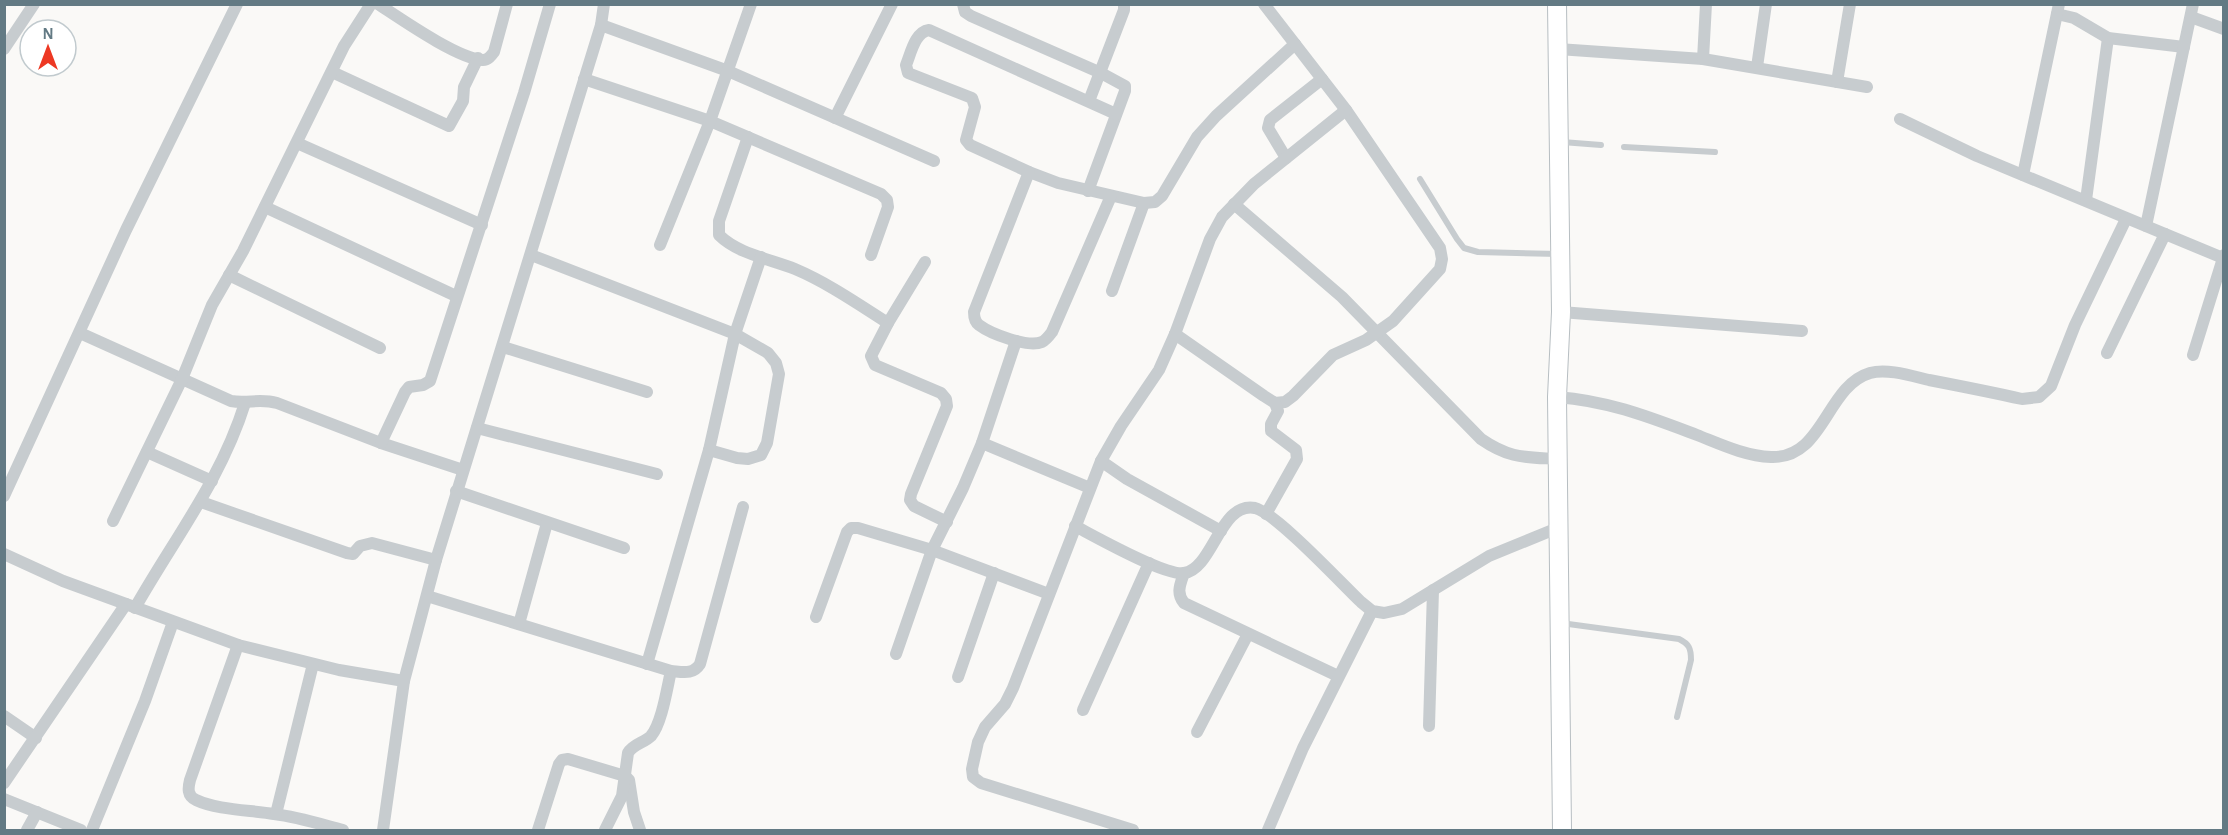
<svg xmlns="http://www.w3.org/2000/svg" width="2228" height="835" font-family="'Alegreya Sans',sans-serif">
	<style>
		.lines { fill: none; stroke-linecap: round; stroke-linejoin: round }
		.secondary-casing { stroke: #b7bec2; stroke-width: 20 }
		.lane { stroke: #c7cccf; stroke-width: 6 }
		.street { stroke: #c7cccf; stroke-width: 12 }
		.secondary { stroke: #fff; stroke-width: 18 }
	</style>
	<rect width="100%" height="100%" fill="#faf9f7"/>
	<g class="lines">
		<defs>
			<path id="secondary" d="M1557,4l4,308 -4,85 5,433"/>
		</defs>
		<use href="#secondary" class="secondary-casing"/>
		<g class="lane">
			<path d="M1562,142l39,3"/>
			<path d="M1624,147l91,5"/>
			<path d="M1420,179l37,60 7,9 14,4 81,2"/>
			<path d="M1561,623l118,16c10,5 12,9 12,21l-14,57"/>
		</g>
		<g class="street">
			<path d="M378,4c23,15 80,55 105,56 5,0 8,-4 11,-8l13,-48"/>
			<path d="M963,4l2,8 6,4 130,57 24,13v5l-37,100"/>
			<path d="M2057,14l17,4 34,20 76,9"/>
			<path d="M2191,17l33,12"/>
			<path d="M601,25l127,46 206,90"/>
			<path d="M4,49l30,-45"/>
			<path d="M1558,49l145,10 164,28"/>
			<path d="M1703,59l3,-55"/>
			<path d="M1757,67l9,-63"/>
			<path d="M332,72l117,54 14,-25 1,-14 14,-29"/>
			<path d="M584,79l126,42 171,73 6,6 1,7 -17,48"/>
			<path d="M1837,82l13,-78"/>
			<path d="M1089,101l35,-91v-6"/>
			<path d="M1116,114l-187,-84c-14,2 -18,23 -23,35l2,8 64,25 3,9 -9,33 4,5 59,27 29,11 86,20 11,-1 7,-6 35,-59 19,-21 79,-72"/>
			<path d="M835,118l57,-114"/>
			<path d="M1900,119l77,37 246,102"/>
			<path d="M748,137l-29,84v14c19,19 51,24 76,34 33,14 63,35 93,54"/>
			<path d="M297,143l185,82"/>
			<path d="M1286,158l-18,-30 2,-8 52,-41"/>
			<path d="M1029,172l-55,140c0,5 1,10 5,13 12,9 49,23 63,17 4,-2 7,-6 10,-10l59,-136"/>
			<path d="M2023,175l36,-171"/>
			<path d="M2086,200l22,-162"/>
			<path d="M1234,204l108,93 139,142c29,20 44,18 77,20"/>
			<path d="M265,207l191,89"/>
			<path d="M2146,226l47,-222"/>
			<path d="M660,245l50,-124 41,-117"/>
			<path d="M531,255l204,79 33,19 8,10 3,11 -12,69 -6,12 -13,4 -11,-1 -28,-8"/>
			<path d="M925,262l-37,61 -17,33 4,9 66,28 5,6 1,7 -36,88 -1,6 4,6 33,16"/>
			<path d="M229,275l151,73"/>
			<path d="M1112,291l32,-88"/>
			<path d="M1561,312l241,19"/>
			<path d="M80,333l151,68c17,3 28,-3 46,2l104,40 82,27"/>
			<path d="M1175,334l89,62 11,7 10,-1 8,-6 40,-41 33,-15 27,-19 47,-52 2,-10 -2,-11 -94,-138 -82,-106"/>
			<path d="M503,347l144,45"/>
			<path d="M2107,353l58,-119"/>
			<path d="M2193,355l31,-100"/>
			<path d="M1557,397c52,4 92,20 140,38 23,9 48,21 74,22 53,2 55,-71 99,-84 17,-5 42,3 59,7 31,6 62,12 93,19l17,-2 12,-11 24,-61 51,-106"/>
			<path d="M477,428l180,46"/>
			<path d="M381,443l24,-51 4,-5 14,-2 7,-4 94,-288 26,-89"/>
			<path d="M982,443l108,45"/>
			<path d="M147,452l65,29"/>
			<path d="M1101,461l26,18 94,52"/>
			<path d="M456,491l168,57"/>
			<path d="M4,496l122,-266 111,-226"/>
			<path d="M201,502l146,51 6,1 7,-8 12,-3 64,17"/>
			<path d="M1266,514l31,-55 -1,-9 -25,-19v-7l7,-13 -3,-8"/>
			<path d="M113,521l69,-142 30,-74 31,-54 101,-205 27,-42"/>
			<path d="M1075,526c21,11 90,50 109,47 29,-4 36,-72 71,-65 21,5 87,76 106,94l11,9 12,2 18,-4 87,-53 71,-29"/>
			<path d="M4,554l59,27 175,64 101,25 65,11"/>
			<path d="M1184,573c-4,12 -8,20 0,30l154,73"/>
			<path d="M427,596l244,75c12,1 22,4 29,-7l43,-157"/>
			<path d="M135,608c39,-69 86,-128 110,-205"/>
			<path d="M816,617l31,-85 4,-4h7l74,22 117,44"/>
			<path d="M519,624l28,-101"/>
			<path d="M238,645l-48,135c-2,8 -3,16 6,20 21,10 55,10 78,14 24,3 46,10 69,16"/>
			<path d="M896,654l36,-104 31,-62 19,-45 34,-102"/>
			<path d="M647,664l62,-214 26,-116 26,-77"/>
			<path d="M958,677l36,-104"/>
			<path d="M1083,710l66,-147"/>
			<path d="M4,716l32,22"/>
			<path d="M1429,726l4,-136"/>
			<path d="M1197,732l51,-98"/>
			<path d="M4,783l122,-179"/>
			<path d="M4,799l77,31"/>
			<path d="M276,814l37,-150"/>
			<path d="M27,830l10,-18"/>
			<path d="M92,830l53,-129 28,-79"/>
			<path d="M383,830l21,-149 32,-121 165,-535 3,-21"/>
			<path d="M538,830l21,-66 3,-4 6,-1 57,17 4,4 5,32 6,18"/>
			<path d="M605,830l17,-34 6,-43c5,-9 16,-10 23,-17 11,-13 16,-48 20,-65"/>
			<path d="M1133,830l-152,-47 -8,-6 -1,-8 6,-27 7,-15 20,-23 8,-16 88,-227 20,-35 38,-56 16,-36 35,-95 12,-22 32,-33 92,-74"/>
			<path d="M1268,830l35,-82 69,-137"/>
		</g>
		<use href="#secondary" class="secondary"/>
	</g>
	<rect width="2228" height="835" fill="none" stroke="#637a84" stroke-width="12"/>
	<g transform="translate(48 48)"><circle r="28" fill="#ffffff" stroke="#c1cace" stroke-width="1.5"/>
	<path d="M0-4.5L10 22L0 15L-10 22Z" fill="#ed3823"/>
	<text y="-9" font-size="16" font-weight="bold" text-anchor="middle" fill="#637a84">N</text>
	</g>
</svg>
